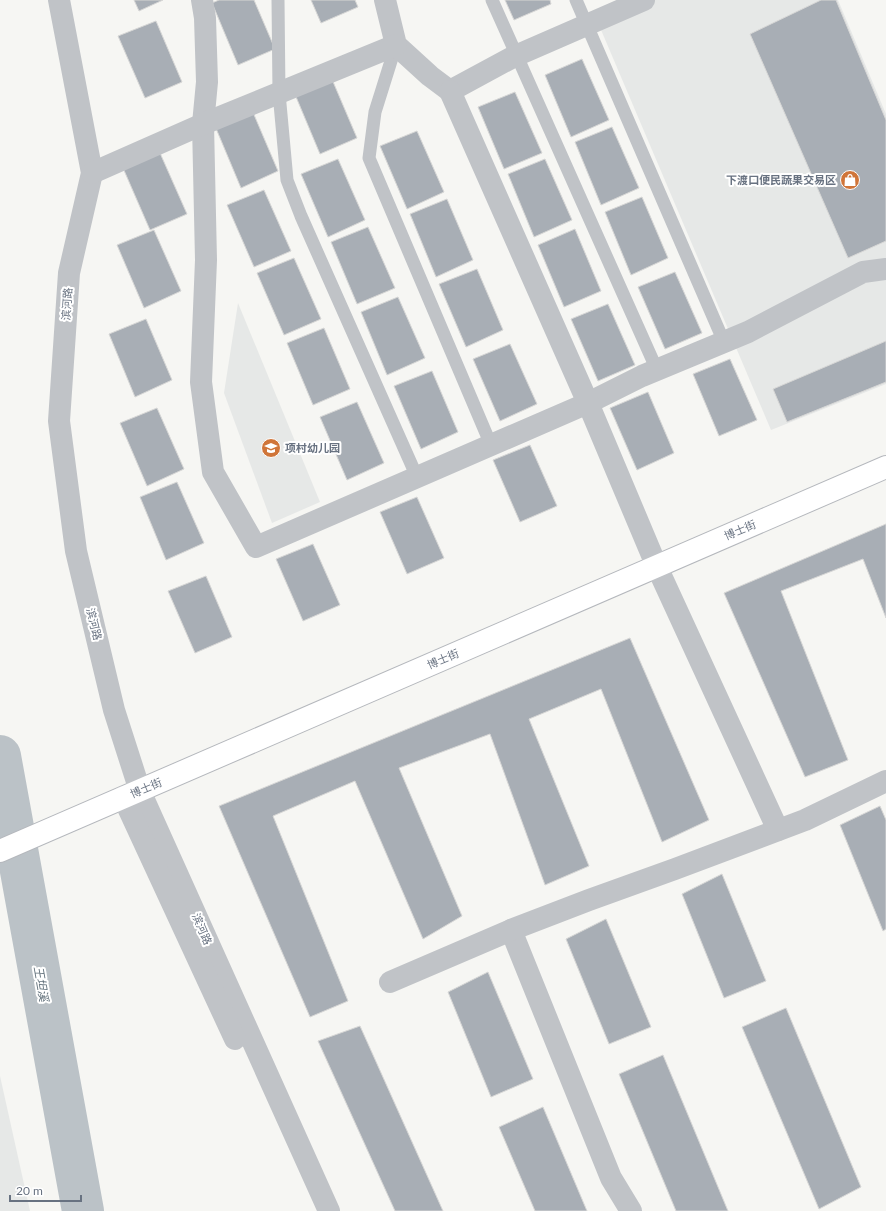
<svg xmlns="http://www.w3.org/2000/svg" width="886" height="1211" font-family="Lato,'Noto Sans SC',sans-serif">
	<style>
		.built { fill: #e6e8e7 }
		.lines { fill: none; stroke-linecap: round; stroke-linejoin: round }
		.river { stroke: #bbc2c7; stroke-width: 42 }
		.building { fill: #a8aeb5; stroke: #d7d7d6 }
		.secondary-casing { stroke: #b5b8bd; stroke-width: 24 }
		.lane { stroke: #c0c3c7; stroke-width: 13 }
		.street { stroke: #c0c3c7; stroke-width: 22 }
		.secondary { stroke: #fff; stroke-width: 22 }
		.labels { text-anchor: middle; stroke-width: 4; stroke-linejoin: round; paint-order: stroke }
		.poi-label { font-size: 11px; font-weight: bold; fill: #687281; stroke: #fff; text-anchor: end }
		.street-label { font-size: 11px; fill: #687281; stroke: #fff }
		.water-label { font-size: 12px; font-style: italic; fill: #64737d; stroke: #fff }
	</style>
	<rect width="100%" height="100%" fill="#f6f6f3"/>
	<g class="built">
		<path d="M618,0h220l48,114v270l-115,46 -178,-419z"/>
		<path d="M238,303l82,199 -48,21 -48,-130z"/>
		<path d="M0,1076l30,135h-30z"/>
	</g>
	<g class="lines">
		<path class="river" d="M0,756l83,455"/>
	</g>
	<g class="building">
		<path d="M134,0h29l-24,11z"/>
		<path d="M219,0h35l21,49 -37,16 -26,-62z"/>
		<path d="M311,0h44l3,7 -37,16z"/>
		<path d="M505,0h45l1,4 -37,16z"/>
		<path d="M821,0h15l50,120v121l-38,17 -98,-224z"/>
		<path d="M156,21l26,61 -37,16 -27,-62z"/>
		<path d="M582,59l27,61 -38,17 -26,-62z"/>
		<path d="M331,77l26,61 -37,16 -26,-62z"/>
		<path d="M515,92l27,61 -38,16 -26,-62z"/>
		<path d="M252,110l26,61 -37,17 -26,-62z"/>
		<path d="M612,127l27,61 -38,17 -26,-63z"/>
		<path d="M417,131l27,61 -37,17 -27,-63z"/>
		<path d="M160,153l27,61 -37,16 -27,-62z"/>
		<path d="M338,159l27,61 -37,17 -27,-63z"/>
		<path d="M545,159l27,61 -38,17 -26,-63z"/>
		<path d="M264,190l27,61 -37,16 -27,-62z"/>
		<path d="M642,197l26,61 -37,17 -26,-63z"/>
		<path d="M447,199l26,61 -37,17 -26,-63z"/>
		<path d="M368,227l27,61 -38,16 -26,-62z"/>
		<path d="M575,229l26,62 -37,16 -26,-62z"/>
		<path d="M154,230l27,61 -37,17 -27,-63z"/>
		<path d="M294,258l27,61 -37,16 -27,-62z"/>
		<path d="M477,269l26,61 -37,17 -27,-63z"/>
		<path d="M675,272l27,61 -37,16 -27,-62z"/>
		<path d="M398,297l27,61 -38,17 -26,-63z"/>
		<path d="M608,304l27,61 -37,16 -27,-62z"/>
		<path d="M146,319l26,61 -37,17 -26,-63z"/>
		<path d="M324,328l26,61 -37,16 -26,-62z"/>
		<path d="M886,341v41l-99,40 -14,-33z"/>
		<path d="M510,344l27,60 -37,17 -27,-62z"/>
		<path d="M730,359l27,61 -38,16 -26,-62z"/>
		<path d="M432,371l26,61 -37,17 -27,-63z"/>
		<path d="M648,392l26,61 -37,17 -27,-62z"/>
		<path d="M357,402l27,61 -37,17 -27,-63z"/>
		<path d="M157,408l27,61 -37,17 -27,-63z"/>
		<path d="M530,445l27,61 -37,16 -27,-62z"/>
		<path d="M177,482l27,61 -38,17 -26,-63z"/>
		<path d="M417,497l27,61 -37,16 -27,-62z"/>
		<path d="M886,524v94l-23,-59 -82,32 67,169 -43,17 -81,-184z"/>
		<path d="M313,544l27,61 -37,16 -27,-62z"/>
		<path d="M206,576l26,61 -37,16 -27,-62z"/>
		<path d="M630,638l79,182 -47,22 -61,-153 -72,30 60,147 -44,19 -55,-151 -91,34 63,148 -39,23 -68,-158 -82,35 75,185 -38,16 -91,-211z"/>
		<path d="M880,806l6,14v109l-3,2 -43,-106z"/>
		<path d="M722,874l44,107 -42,17 -42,-104z"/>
		<path d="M606,919l45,108 -42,17 -43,-105z"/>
		<path d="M488,972l45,107 -42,18 -43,-105z"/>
		<path d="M786,1008l75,179 -42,22 -77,-182z"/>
		<path d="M360,1026l83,185h-48l-77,-170z"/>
		<path d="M663,1055l65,156h-52l-57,-137z"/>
		<path d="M543,1107l44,104h-52l-36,-84z"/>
	</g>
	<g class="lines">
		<defs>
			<path id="secondary" d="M0,851l886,-384"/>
		</defs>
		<use href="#secondary" class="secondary-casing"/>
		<g class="lane">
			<path d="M278,0l1,93 8,87 14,36 116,261"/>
			<path d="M492,0l165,370"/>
			<path d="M576,0l148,342"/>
			<path d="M396,45l-21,67 -6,46 122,287"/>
		</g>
		<g class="street">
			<path d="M59,0l33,173 -23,100 -10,148 17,130 38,159 26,81 189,420"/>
			<path d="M202,0l3,18 2,64 -4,42 3,136 -5,122 12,90 43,75 332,-144 54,-27 106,-44 115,-60 23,-3"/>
			<path d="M385,0l11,45 34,31 20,15 63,-34 131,-57"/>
			<path d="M450,91l138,312 69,164 121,263"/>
			<path d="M92,173l111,-49 193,-79"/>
			<path d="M123,797l112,242"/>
			<path d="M511,930l100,248 20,33"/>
			<path d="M390,982l121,-52 78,-30 86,-31 130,-49 81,-39"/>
		</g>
		<use href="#secondary" class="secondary"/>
	</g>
	<defs>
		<symbol id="shop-disc" viewBox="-11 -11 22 22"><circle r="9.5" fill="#d07539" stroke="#fff"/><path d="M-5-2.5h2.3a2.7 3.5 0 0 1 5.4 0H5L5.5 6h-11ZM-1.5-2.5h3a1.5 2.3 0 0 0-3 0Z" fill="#fff"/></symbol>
		<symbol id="school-disc" viewBox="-11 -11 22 22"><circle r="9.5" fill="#d07539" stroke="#fff"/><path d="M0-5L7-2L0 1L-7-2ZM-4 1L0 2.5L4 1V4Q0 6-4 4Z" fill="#fff"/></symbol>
	</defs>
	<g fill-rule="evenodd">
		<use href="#shop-disc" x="839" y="169" width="22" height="22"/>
		<use href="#school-disc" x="260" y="437" width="22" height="22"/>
	</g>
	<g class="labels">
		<g class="poi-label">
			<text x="836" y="184">下渡口便民蔬果交易区</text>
			<text x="285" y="452" text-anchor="start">项村幼儿园</text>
		</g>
		<g class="street-label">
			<text transform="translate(67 304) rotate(-86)" y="4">滨河路</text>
			<text transform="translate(740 530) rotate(-23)" y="4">博士街</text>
			<text transform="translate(94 624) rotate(76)" y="4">滨河路</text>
			<text transform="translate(443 659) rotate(-23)" y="4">博士街</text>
			<text transform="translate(146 788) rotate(-23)" y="4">博士街</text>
			<text transform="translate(202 929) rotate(66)" y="4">滨河路</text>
		</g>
		<g class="water-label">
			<text transform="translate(41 984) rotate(80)" y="4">王坦溪</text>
		</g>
	</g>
	<path d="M10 1195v6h71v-6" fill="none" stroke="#687281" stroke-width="2"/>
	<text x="16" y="1195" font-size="12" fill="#687281" stroke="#ffffff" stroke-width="3" paint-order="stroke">20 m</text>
</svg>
